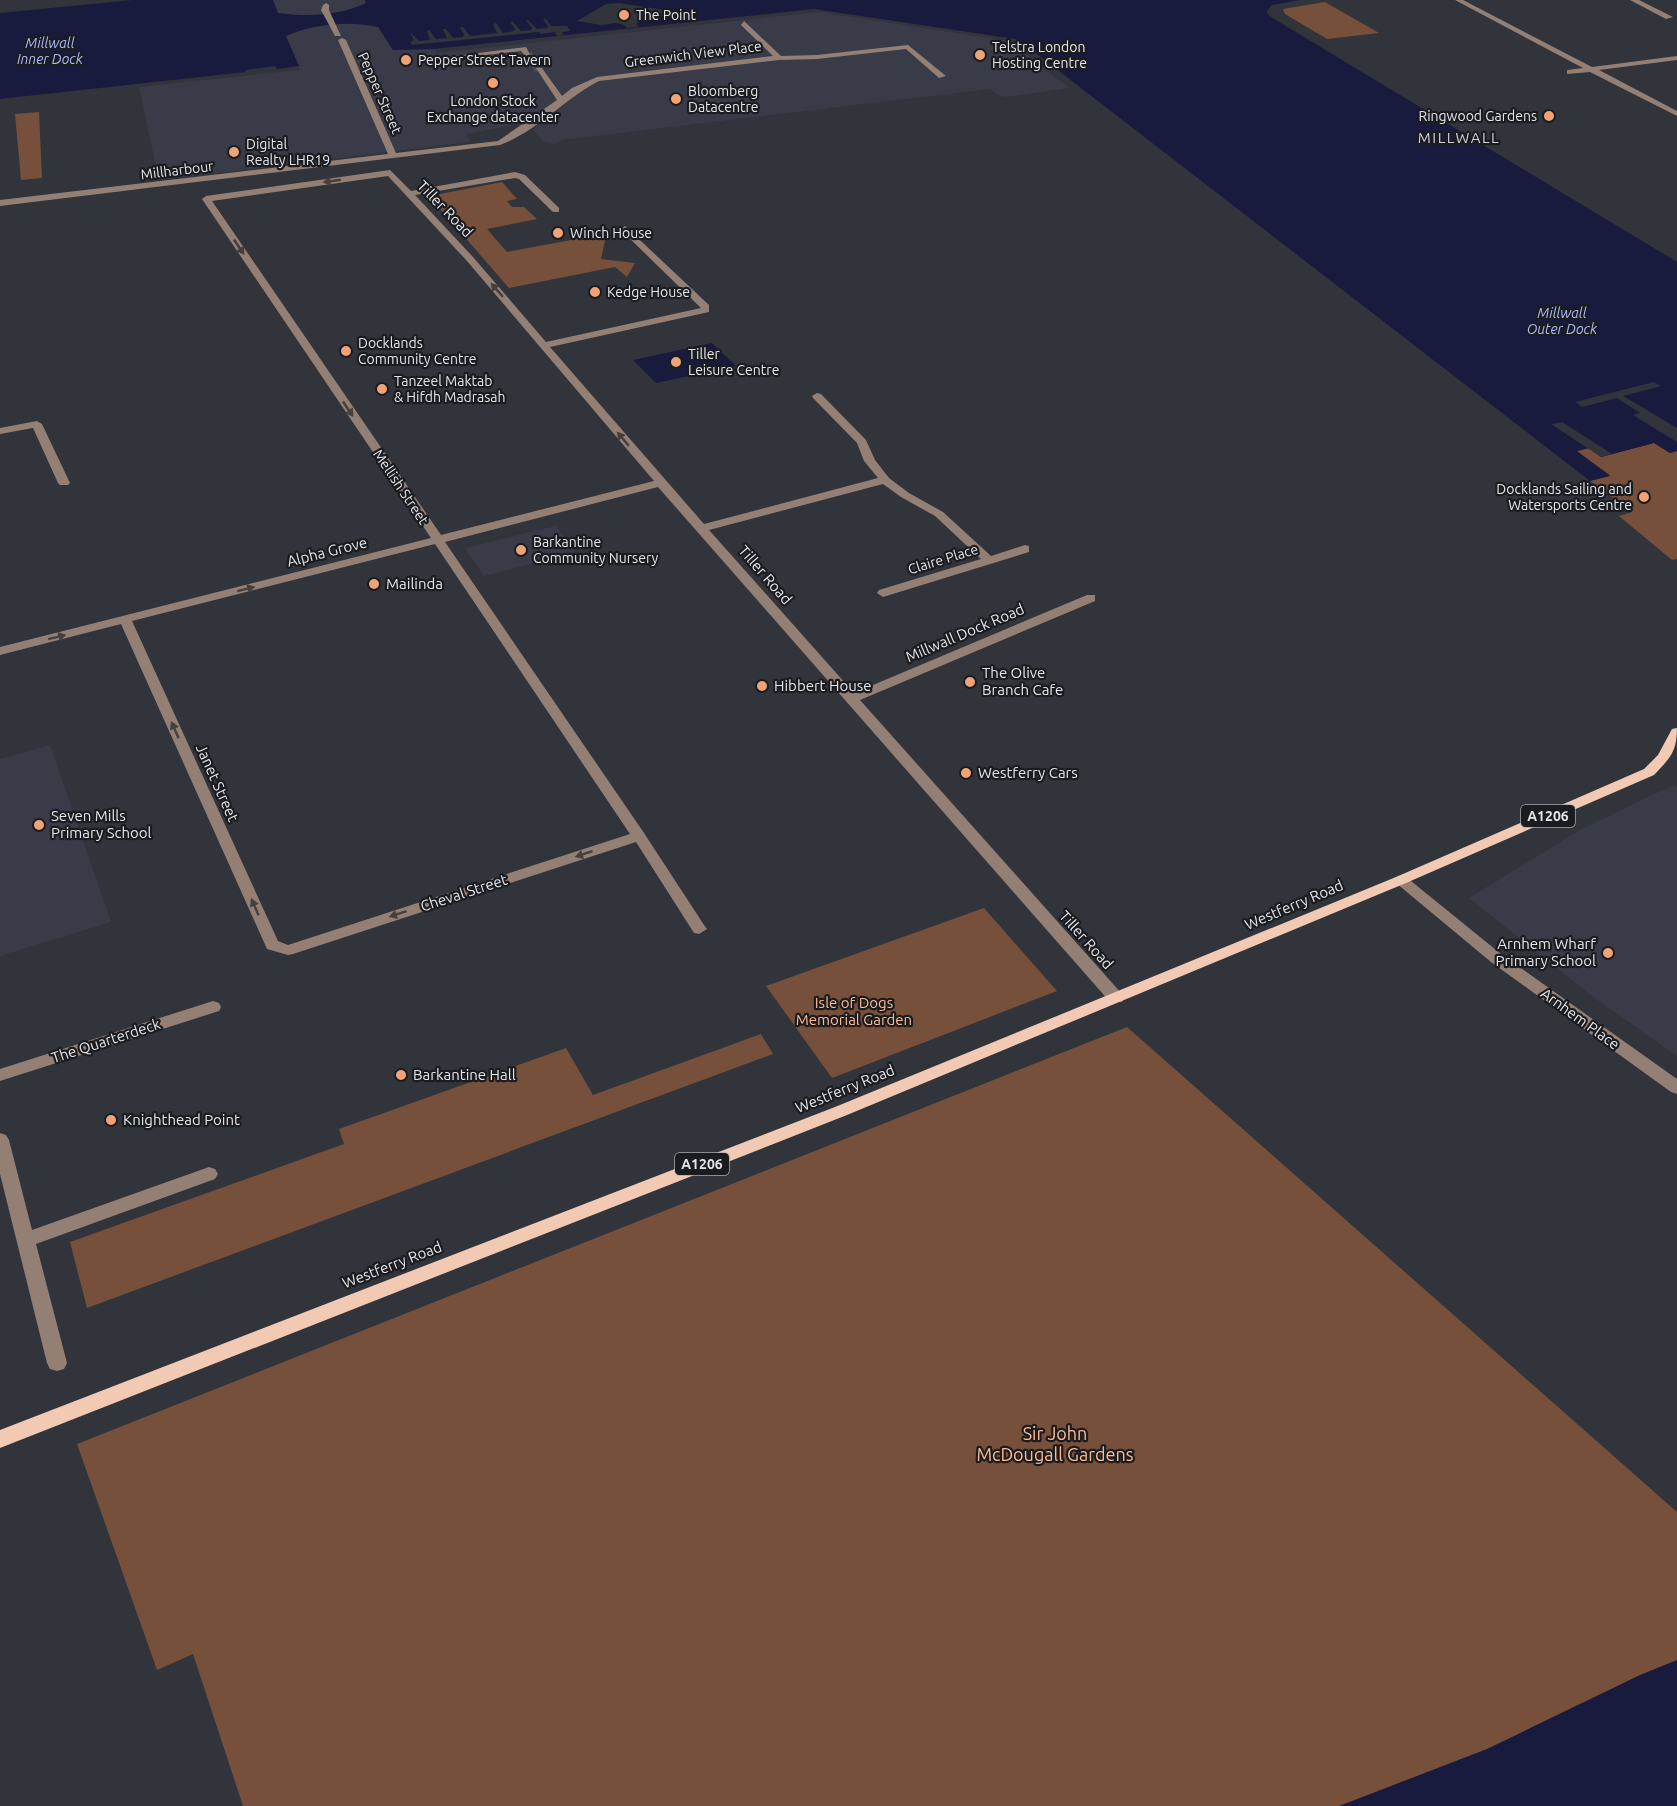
<svg xmlns="http://www.w3.org/2000/svg" width="1677" height="1806" font-family="Ubuntu,sans-serif">
	<style>
		.built { fill: #393b49 }
		.green { fill: #76503a }
		.water { fill: #181b3e }
		.pier { fill: #32343c }
		.lines { fill: none; stroke-linecap: round; stroke-linejoin: round }
		.minor-tunnel { stroke: #4d4f56; stroke-width: 8; stroke-dasharray: 8 4; stroke-linecap: butt }
		.minor { fill: #937f74; fill-rule: evenodd }
		.major { fill: #f2cab3; fill-rule: evenodd }
		.oneway { fill: #453f3d }
		.poi-dot { fill: #efa376; stroke: #1b1c20; stroke-width: 2 }
		.labels { text-anchor: middle; stroke-width: 4.5; stroke-linejoin: round; paint-order: stroke }
		.far-poi-label { font-size: 14px; fill: #e4e5ea; stroke: #1b1c20; text-anchor: start }
		.far-water-label { font-size: 14px; font-style: italic; fill: #aebafd; stroke: #1b1c20 }
		.far-street-label { font-size: 14px; fill: #e4e5ea; stroke: #1b1c20 }
		.shield { fill: #1b1c20; stroke: #a8a9ad; stroke-width: 1.5 }
		.shield-label { font-size: 14px; font-weight: bold; fill: #e4e5ea }
		.far-quarter-label { font-size: 15px; letter-spacing: 1.5px; fill: #cfd1db; stroke: #1b1c20 }
		.street-label { font-size: 15px; fill: #e4e5ea; stroke: #1b1c20 }
		.poi-label { font-size: 15px; fill: #e4e5ea; stroke: #1b1c20; text-anchor: start }
		.park-label { font-size: 15px; fill: #ffba92; stroke: #1b1c20 }
		.near-park-label { font-size: 18px; fill: #ffba92; stroke: #1b1c20 }
	</style>
	<rect width="100%" height="100%" fill="#32343c"/>
	<g class="built">
		<path d="M273,0h92l2,3 -18,8 -49,5 -22,-3z"/>
		<path d="M819,12l191,29 59,47 -64,9 -7,-2 -8,-6 -429,51 -6,4 -11,-2 -11,-12 4,-4 -18,-2 -53,10 4,8 -311,38 -20,-93 161,-17 -14,-34 20,-8 49,-6 23,5 15,23 41,-1 3,4z"/>
		<path d="M556,526l20,26 -92,24 -19,-28z"/>
		<path d="M50,745l61,177 -111,34v-197z"/>
		<path d="M1673,785l4,2v269l-81,-57 -127,-101 111,-68z"/>
	</g>
	<g class="green">
		<path d="M1325,2l54,31 -52,6 -42,-25 -2,-5z"/>
		<path d="M39,112l3,66 -21,2 -6,-66z"/>
		<path d="M502,182l15,17 -10,2 5,6h12l13,12 -50,10 20,23 96,-18 3,2 -5,23 34,4 -8,14 -12,-10 -106,21 -74,-85 5,-9z"/>
		<path d="M1654,443l16,10 7,-2v108l-5,1 -53,-44 13,-4 -42,-31 20,-6 -34,-24 13,-3 12,9z"/>
		<path d="M984,908l73,83 -225,87 -66,-92z"/>
		<path d="M1127,1027l550,485v294h-1434l-50,-152 -36,16 -80,-226z"/>
		<path d="M761,1034l12,20 -686,254 -17,-66 274,-98 -5,-15 227,-81 27,47z"/>
	</g>
	<g class="water">
		<path d="M133,0h140l5,13c30,4 61,3 88,-10l-1,-3h935l-28,5 -6,7 5,5 406,245v189l-7,2 -16,-10 -53,14 -12,-9 -12,3 33,25 -20,5 -566,-437 -9,-5 -201,-30 -380,40 -41,1 -15,-23c-31,-6 -62,-4 -92,9l13,30 -22,3 -2,-3 -29,4 -1,2 -245,27v-86z"/>
		<path d="M712,343l24,23 -80,17 -23,-23z"/>
		<path d="M1677,1660v146h-338l148,-57 153,-74z"/>
	</g>
	<g class="pier">
		<path d="M619,3l39,6 11,2 -13,8 -16,2 -4,3 3,3 -12,1 -3,-3 -8,-2 -15,2 -24,-4 29,-17z"/>
		<path d="M545,18l6,8h16l3,5 -8,1 2,3 -7,1 -2,-4 -14,2 -2,-2 -127,13 -2,-3 4,-2 -4,-8 9,9 11,-1 -3,-9 2,-1 7,9 11,-1 -4,-9h3l7,9 10,-1 1,-2 -4,-8h3l7,9 27,-3 -4,-9 3,-1 7,10 11,-2 1,-2 -5,-7h3l8,9 10,-1 1,-2 -6,-8h2l9,9 10,-1 1,-2 -5,-7z"/>
		<path d="M1654,382l7,4 -38,10 54,32v14l-44,-27 7,-2 -23,-15 -35,9 -7,-5z"/>
		<path d="M1562,422l50,32 -11,3 -50,-33z"/>
	</g>
	<g class="lines">
		<path class="minor-tunnel" d="M528,54l11,16"/>
		<g class="minor">
			<path d="M1455,0h8l129,67 85,-11v4l-78,10 78,41v5l-87,-44 -23,2v-4l16,-2z"/>
			<path d="M1630,0h9l34,17 -7,2z"/>
			<path d="M326,3l3,2v5l12,26h-6l-14,-26 2,-5z"/>
			<path d="M744,21l37,35 36,-1 91,-10 38,31 -7,2 -33,-29 -89,10 -38,1 -180,21c-35,18 -63,51 -99,64l-500,61v-6l388,-46 -50,-114 4,-2 4,2 50,113 102,-12 59,-41 -21,-32h6l20,28 10,-8 25,-11 176,-21 -32,-31z"/>
			<path d="M526,47l5,9h-6l-4,-5 -70,8 -4,-2z"/>
			<path d="M390,170l21,21 104,-19 10,3 34,33v4h-6l-34,-33 -4,-1 -100,17 58,62 73,85 155,-34 -79,-77 -1,-2 4,-3 84,79v7l-159,35 154,177 174,-46 -14,-17 -7,-18 -44,-45 -1,-2 5,-3 4,1 45,46 9,20 14,18 20,15 34,19 48,44 34,-11 4,1v6l-146,45 -6,-4 2,-3 102,-31 -46,-43 -34,-19 -18,-13 -174,46 145,163 233,-98h8v6l-235,99 262,294 2,4 -2,4h-12l-452,-515 -213,55 199,291 60,92 3,4 -8,5 -5,-1 -58,-91 -343,112 -5,1 -21,-6 -146,-325 -121,31v-8l431,-109 -229,-339 4,-3zM388,176l79,85 187,220 -213,54 -229,-334zM435,544l195,290 -342,111 -10,-4 -146,-320z"/>
			<path d="M37,421l5,3 28,59 -2,2h-8l-2,-2 -25,-55 -33,6v-6z"/>
			<path d="M1401,875l5,2 95,77 176,125v15l-6,-2 -180,-130 -95,-79 -2,-3 2,-3z"/>
			<path d="M213,1001l6,2 2,4 -2,4 -219,70v-12z"/>
			<path d="M0,1133l6,2 3,5 23,90 177,-63 6,2 3,5 -3,5 -179,65 31,119 -3,6 -7,2 -7,-2 -3,-6 -47,-189z"/>
		</g>
		<path class="major" d="M1677,728c0,24 -7,30 -23,47l-248,108 -559,232 -847,333v-18l835,-323 561,-230 248,-108 14,-14 14,-26z"/>
	</g>
	<defs><path id="oneway-solid" d="M-6-.8H1V-3.2L6.5 0L1 3.2V.8H-6Z" transform="scale(1.5)"/></defs>
	<g class="oneway">
		<use href="#oneway-solid" transform="translate(332 181) rotate(172)"/>
		<use href="#oneway-solid" transform="translate(239 247) rotate(56)"/>
		<use href="#oneway-solid" transform="translate(497 290) rotate(-131)"/>
		<use href="#oneway-solid" transform="translate(348 409) rotate(56)"/>
		<use href="#oneway-solid" transform="translate(623 439) rotate(-130)"/>
		<use href="#oneway-solid" transform="translate(246 589) rotate(-14)"/>
		<use href="#oneway-solid" transform="translate(57 637) rotate(-14)"/>
		<use href="#oneway-solid" transform="translate(175 730) rotate(-114)"/>
		<use href="#oneway-solid" transform="translate(584 854) rotate(162)"/>
		<use href="#oneway-solid" transform="translate(255 907) rotate(-114)"/>
		<use href="#oneway-solid" transform="translate(398 914) rotate(162)"/>
	</g>
	<g class="poi-dot">
		<circle cx="624" cy="15" r="6"/>
		<circle cx="980" cy="55" r="6"/>
		<circle cx="406" cy="60" r="6"/>
		<circle cx="493" cy="83" r="6"/>
		<circle cx="676" cy="99" r="6"/>
		<circle cx="1549" cy="116" r="6"/>
		<circle cx="234" cy="152" r="6"/>
		<circle cx="558" cy="233" r="6"/>
		<circle cx="595" cy="292" r="6"/>
		<circle cx="346" cy="351" r="6"/>
		<circle cx="676" cy="362" r="6"/>
		<circle cx="382" cy="389" r="6"/>
		<circle cx="1644" cy="497" r="6"/>
		<circle cx="521" cy="550" r="6"/>
		<circle cx="374" cy="584" r="6"/>
		<circle cx="970" cy="682" r="6"/>
		<circle cx="762" cy="686" r="6"/>
		<circle cx="966" cy="773" r="6"/>
		<circle cx="39" cy="825" r="6"/>
		<circle cx="1608" cy="953" r="6"/>
		<circle cx="401" cy="1075" r="6"/>
		<circle cx="111" cy="1120" r="6"/>
	</g>
	<g class="labels">
		<g class="far-poi-label">
			<text x="636" y="20">The Point</text>
			<text x="992" y="52">Telstra London<tspan x="992" dy="16">Hosting Centre</tspan></text>
			<text x="418" y="65">Pepper Street Tavern</text>
			<text x="688" y="96">Bloomberg<tspan x="688" dy="16">Datacentre</tspan></text>
			<text x="493" y="106" text-anchor="middle">London Stock<tspan x="493" dy="16">Exchange datacenter</tspan></text>
			<text x="1537" y="121" text-anchor="end">Ringwood Gardens</text>
			<text x="246" y="149">Digital<tspan x="246" dy="16">Realty LHR19</tspan></text>
			<text x="570" y="238">Winch House</text>
			<text x="607" y="297">Kedge House</text>
			<text x="358" y="348">Docklands<tspan x="358" dy="16">Community Centre</tspan></text>
			<text x="688" y="359">Tiller<tspan x="688" dy="16">Leisure Centre</tspan></text>
			<text x="394" y="386">Tanzeel Maktab<tspan x="394" dy="16">&amp; Hifdh Madrasah</tspan></text>
			<text x="1632" y="494" text-anchor="end">Docklands Sailing and<tspan x="1632" dy="16">Watersports Centre</tspan></text>
			<text x="533" y="547">Barkantine<tspan x="533" dy="16">Community Nursery</tspan></text>
		</g>
		<g class="far-water-label">
			<text x="50" y="48">Millwall<tspan x="50" dy="16">Inner Dock</tspan></text>
			<text x="1562" y="318">Millwall<tspan x="1562" dy="16">Outer Dock</tspan></text>
		</g>
		<g class="far-street-label">
			<text transform="translate(693 54) rotate(-7)" y="5">Greenwich View Place</text>
			<text transform="translate(380 93) rotate(66)" y="5">Pepper Street</text>
			<text transform="translate(177 170) rotate(-7)" y="5">Millharbour</text>
			<text transform="translate(401 487) rotate(56)" y="5">Mellish Street</text>
			<text transform="translate(943 559) rotate(-17)" y="5">Claire Place</text>
		</g>
		<g class="shield">
			<rect x="1521" y="805" width="54" height="22" rx="4.5"/>
			<rect x="675" y="1153" width="54" height="22" rx="4.5"/>
		</g>
		<g class="shield-label">
			<text x="1548" y="821">A1206</text>
			<text x="702" y="1169">A1206</text>
		</g>
		<g class="far-quarter-label">
			<text x="1459" y="143">MILLWALL</text>
		</g>
		<g class="street-label">
			<text transform="translate(445 209) rotate(46)" y="5">Tiller Road</text>
			<text transform="translate(327 552) rotate(-14)" y="5">Alpha Grove</text>
			<text transform="translate(765 575) rotate(49)" y="5">Tiller Road</text>
			<text transform="translate(965 633) rotate(-23)" y="5">Millwall Dock Road</text>
			<text transform="translate(217 783) rotate(66)" y="5">Janet Street</text>
			<text transform="translate(464 893) rotate(-18)" y="5">Cheval Street</text>
			<text transform="translate(1294 905) rotate(-23)" y="5">Westferry Road</text>
			<text transform="translate(1086 940) rotate(48)" y="5">Tiller Road</text>
			<text transform="translate(1580 1019) rotate(36)" y="5">Arnhem Place</text>
			<text transform="translate(106 1041) rotate(-18)" y="5">The Quarterdeck</text>
			<text transform="translate(845 1089) rotate(-22)" y="5">Westferry Road</text>
			<text transform="translate(392 1265) rotate(-21)" y="5">Westferry Road</text>
		</g>
		<g class="poi-label">
			<text x="386" y="589">Mailinda</text>
			<text x="982" y="678">The Olive<tspan x="982" dy="17">Branch Cafe</tspan></text>
			<text x="774" y="691">Hibbert House</text>
			<text x="978" y="778">Westferry Cars</text>
			<text x="51" y="821">Seven Mills<tspan x="51" dy="17">Primary School</tspan></text>
			<text x="1596" y="949" text-anchor="end">Arnhem Wharf<tspan x="1596" dy="17">Primary School</tspan></text>
			<text x="413" y="1080">Barkantine Hall</text>
			<text x="123" y="1125">Knighthead Point</text>
		</g>
		<g class="park-label">
			<text x="854" y="1008">Isle of Dogs<tspan x="854" dy="17">Memorial Garden</tspan></text>
		</g>
		<g class="near-park-label">
			<text x="1055" y="1440">Sir John<tspan x="1055" dy="21">McDougall Gardens</tspan></text>
		</g>
	</g>
</svg>
